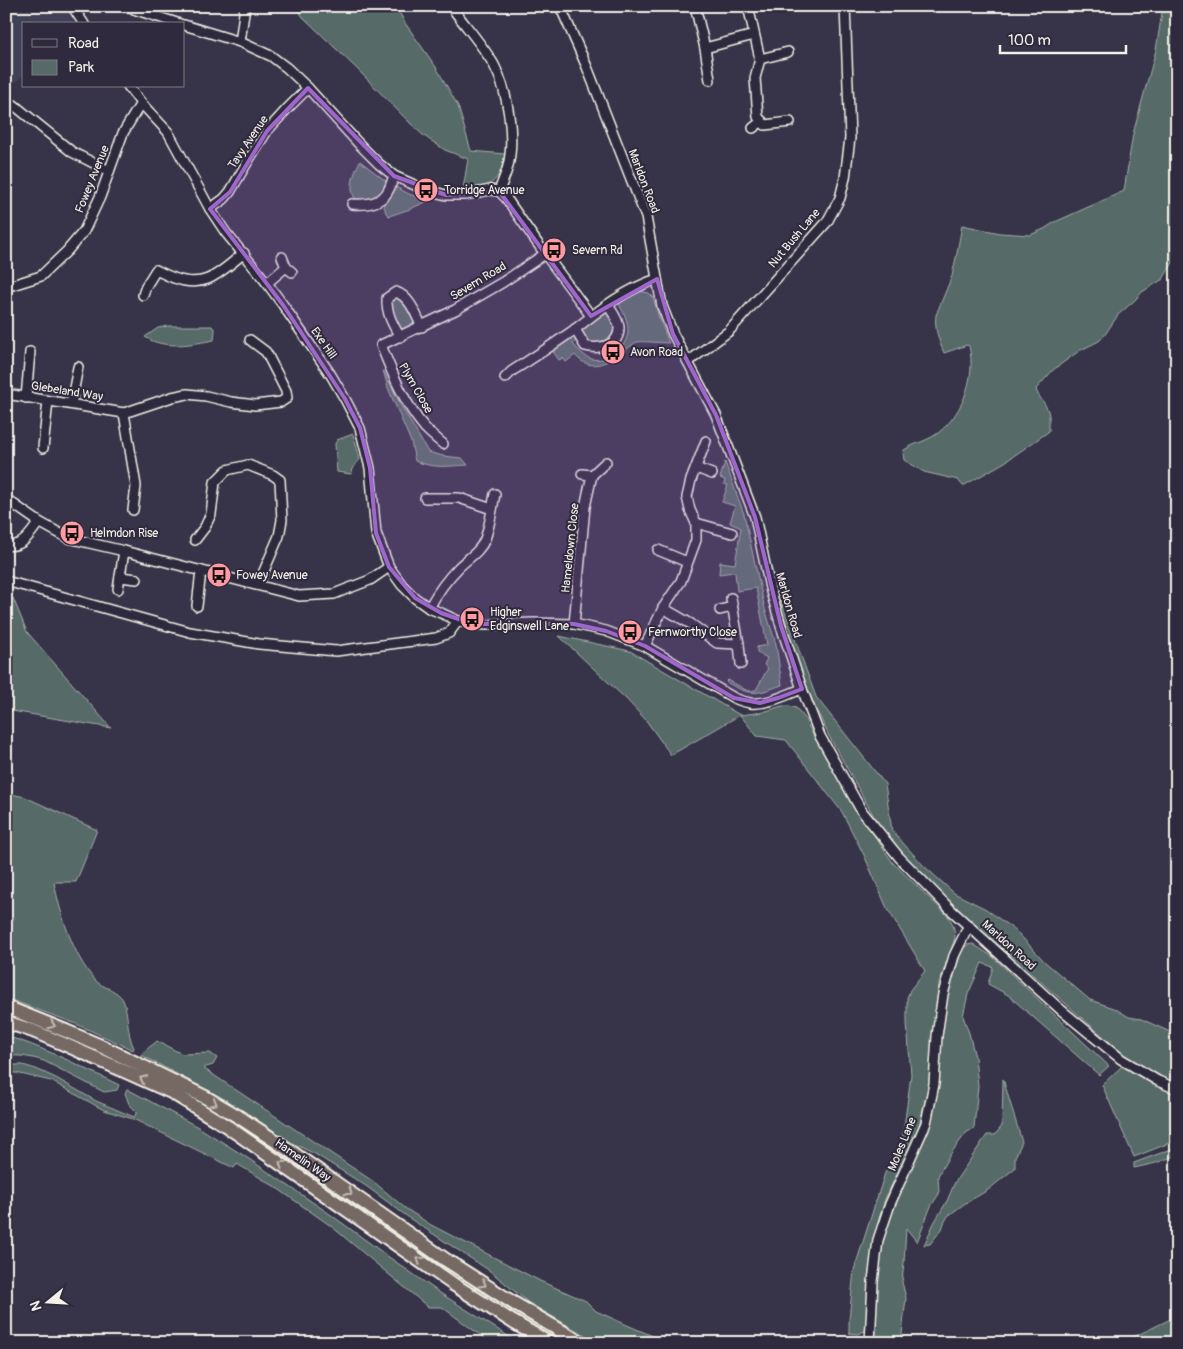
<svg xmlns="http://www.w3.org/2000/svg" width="1183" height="1349" font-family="Pangolin,sans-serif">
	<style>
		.built { fill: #413f57 }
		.green { fill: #566b67; stroke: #a5aea8 }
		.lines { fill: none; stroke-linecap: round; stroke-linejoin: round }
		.minor-casing { stroke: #f4f1e8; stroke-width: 12 }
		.highway-casing { stroke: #f4f1e8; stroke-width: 16 }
		.minor { stroke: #2f2a3d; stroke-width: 9 }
		.highway { stroke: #766964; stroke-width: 12 }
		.oneway { stroke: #c2bbb3 }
		.marked { fill: #9f67cb; fill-opacity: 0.2; stroke: #9f67cb; stroke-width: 4; stroke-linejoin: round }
		.labels { text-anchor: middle; stroke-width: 4; stroke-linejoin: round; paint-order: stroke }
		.street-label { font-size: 12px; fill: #f4f1e8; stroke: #2f2a3d }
		.poi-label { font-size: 12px; fill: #f4f1e8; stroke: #2f2a3d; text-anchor: start }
	</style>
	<rect width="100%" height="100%" fill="#373449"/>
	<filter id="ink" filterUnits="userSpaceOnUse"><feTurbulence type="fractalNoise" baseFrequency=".02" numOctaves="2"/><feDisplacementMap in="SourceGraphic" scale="10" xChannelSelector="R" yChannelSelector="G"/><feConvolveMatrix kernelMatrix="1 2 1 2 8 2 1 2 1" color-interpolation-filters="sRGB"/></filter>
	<g filter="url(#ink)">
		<path class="built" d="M6,6h58l11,18h-51v51l-18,15z"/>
		<g class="green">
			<path d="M297,6h99l9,17 31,44 22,39 13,45 34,3c-5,28 -14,35 -42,35l5,-30 -23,-9 -21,-14 -10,-9 -58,-59 -54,-52z"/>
			<path d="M1163,6h14v250l-14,23 -21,13 -7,8 -17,15 -14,21 -5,5 -20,10 -26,19 -17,19c2,8 9,13 12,22 2,5 1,13 1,20l-1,1 -43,30 -42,24 -5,-6 -34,-8 -20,-12 -1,-7 1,-3c9,-6 19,-8 28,-13 29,-17 45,-59 37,-91l-2,-1 -23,8c-5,-12 -10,-25 -8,-38l16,-39 5,-23 5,-28 38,8 30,2 14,-6 11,-7 69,-31 9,-57 23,-84z"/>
			<path d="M360,161l26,20c1,16 -17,18 -29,20 -10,-10 -3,-29 3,-40z"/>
			<path d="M396,187l13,7 19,7 -18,8 -21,7 -3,-3 -3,-10z"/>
			<path d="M639,291l10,2 4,4 5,18 11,28c-7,0 -27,-2 -32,-1 -3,1 -7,5 -10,7 -15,11 -36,26 -52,6l-9,7 -3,-4 -4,2 -8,-11 18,-13h4l4,4 -4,4c5,5 11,13 19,15 16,4 36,-12 36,-29 0,-10 -5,-18 -9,-26z"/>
			<path d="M403,295l19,32 -22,10 -13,-39z"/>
			<path d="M608,305l9,15 -4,22 -28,4 -10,-17z"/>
			<path d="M168,326h44l3,4 -1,10c-22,4 -49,10 -69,-3l13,-9z"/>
			<path d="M383,370l20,39 25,43 15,4 19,2 6,7c-21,1 -33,4 -53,-4l-4,-19 -23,-54z"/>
			<path d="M353,434l7,25 -6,8 -3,7 -14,-2 -2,-28 2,-4z"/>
			<path d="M725,462l19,52 21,95 11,35 6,41c-26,9 -30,12 -56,-3l2,-2 20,11 8,-1 12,-22 -4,-3 3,-7 -10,-6v-5l10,-2 -11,-57 -19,3 -2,-19 -16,2 1,-12 15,2 6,-36 -11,-5 5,-17 -13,-4 6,-17 -4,-1 1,-4 -5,-2z"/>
			<path d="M13,598l14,34 84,96 -105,-18v-96z"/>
			<path d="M781,601l35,96 69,87 7,47 32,35 30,27 32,16 31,23 28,30 45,38 24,8 15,9 12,2 36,16v49l-22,-10 -21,-11 -21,-18 -183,-160 -40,-44 -18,-28 -43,-77 -19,-40 -27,-73z"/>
			<path d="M559,636l71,15 110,64 23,-3 19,-6h8l6,2 8,9 7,14 46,79 36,53 56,54c4,7 6,13 6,21l-16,46 -6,43 -1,31 -4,30 -10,42 -33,69 -11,40 -4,31 -4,56 -1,5 -8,3 -8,-1v-13l5,-50 31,-97 17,-31 9,-67 -4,-52v-25l3,-8 15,-19 -39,-65 -22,-51 -22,-43 -56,-72 -29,-4 -17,-21 -69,40 -26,-36 -19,-20z"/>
			<path d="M6,793l19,4 72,33 -21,52h-22c6,31 19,74 41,98 7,8 22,9 28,20 6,13 3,32 11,48l-1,2 -59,-27 -68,-25z"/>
			<path d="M973,944l20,13 116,109 -10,9 -91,-80 -20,-11 5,-17 -11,-4 -14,31 -5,22 6,17 6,24 3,29 -4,42 -8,5 -17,23 -9,16 -2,4 1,18 -8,12 -14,36 -11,-14 -2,35 -2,19 4,16 -5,45h-20l-7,-8 3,-58 4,-33 20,-57 11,-23 27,-112 8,-58 15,-44 5,-5z"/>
			<path d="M6,1014l47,18 52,23 100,49 73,45 235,162 57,32h-9l-25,-14 -79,-49 -154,-109 -51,-34 -246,-117z"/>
			<path d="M6,1036c40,12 76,31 113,49l-2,5 -13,2 -60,-31c-13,-4 -24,-6 -38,-5z"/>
			<path d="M157,1041l25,13 28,-1 7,5 -4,7 -10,3 171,114 31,26 26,17 109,56 46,20 10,10 31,14 42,18h-67l-17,-8 -55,-31 -40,-33 -78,-51 -46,-34 -51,-32 -27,-13 -81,-51 -66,-35c4,-6 11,-9 16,-14z"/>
			<path d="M6,1065h17l13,4 20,9 40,23 38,16 3,-5 -8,-8 -4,-11 2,-4 71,38 45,28 84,57 66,48 47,33 79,50h-28l-49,-36h-14l-97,-81 -57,-40 -37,-22 -3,4 -101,-49 -29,-9 -53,-29 -35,-8h-10z"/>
			<path d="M1123,1065l19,13 35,16v46l-43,17 -32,-72z"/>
			<path d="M1003,1079l19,63 -7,15v11l-27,22 -24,14 -16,12 -4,7 -2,6 -12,15 -6,1 10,-22 13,-22 8,-19 27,-40 5,-7h8l7,-9z"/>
			<path d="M1177,1147v8l-21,8 -22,5v-5z"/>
			<path d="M1177,1316v15l-16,12h-40z"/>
		</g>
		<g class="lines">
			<defs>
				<g id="minor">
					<path d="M72,6l12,18"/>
					<path d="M124,6l56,18"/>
					<path d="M451,6c14,20 31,38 43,59 14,26 21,72 14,101 -2,8 -6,17 -9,25"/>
					<path d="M560,6l27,61 59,150 16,89 11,28 43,81 39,102 15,71 11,38 21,63 18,47 41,74 38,47 51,52 110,100 61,50 37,22 19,8"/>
					<path d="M695,6l10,42 5,32"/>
					<path d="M748,6l12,53 -5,19 3,39 7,8 25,-3"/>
					<path d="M184,25l56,17 31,14 16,12 21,20 50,55 21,21 15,12 32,14 20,5h20l24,-5 9,1 7,7 39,56 46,62"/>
					<path d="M240,42l5,-36"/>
					<path d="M705,48l49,-13"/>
					<path d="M760,59l28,-7"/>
					<path d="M128,86l13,17 27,29 42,77 16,24 41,50 16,22 48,70 14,24 15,29 10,40 6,65 13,34 13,18 13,13 14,10 12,5 17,8 15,3 13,1 47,-2 41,1 32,7 39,15 89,52c5,2 10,4 16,5 17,2 35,-8 52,-14"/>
					<path d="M14,105l58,47 37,19"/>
					<path d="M753,128l9,-7"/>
					<path d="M352,204c12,1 29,0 36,-13 3,-5 4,-10 6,-15"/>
					<path d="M210,209l14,-10 6,-7 18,-31 19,-30 20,-22 21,-21"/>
					<path d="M282,257l4,10 6,5"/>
					<path d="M267,283l19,-16"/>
					<path d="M6,287l35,-11 26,-25 17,-20 16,-34 23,-64 18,-30"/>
					<path d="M143,295l3,-9 10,-16c6,3 12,6 18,8 32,12 46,-6 70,-25"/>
					<path d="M575,329l10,17c14,4 35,0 34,-19 -1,-8 -7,-15 -11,-22"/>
					<path d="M400,337c-7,-12 -14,-24 -13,-39l9,-6c14,5 19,21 26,35"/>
					<path d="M688,362l41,-31 98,-109 13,-24 5,-20 5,-40 -5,-132"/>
					<path d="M505,378l7,-7c21,-13 42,-27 62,-41 25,-20 52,-41 83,-51"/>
					<path d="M6,394l118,19 48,-16 15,-3 19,2 25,6 24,3 26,-3 6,-4 -1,-7 -20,-39 -16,-12"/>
					<path d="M26,398l4,-46"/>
					<path d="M71,404l7,-37"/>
					<path d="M124,413l12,73 -3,24"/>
					<path d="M443,444c-6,-5 -12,-10 -18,-16 -20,-23 -33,-55 -44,-83l74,-35 48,-28 42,-28"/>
					<path d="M43,448l5,-47"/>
					<path d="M696,468l16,6"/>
					<path d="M592,475l14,-13"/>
					<path d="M425,498h34l33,11"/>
					<path d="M6,499l33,23 29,16 56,13 175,45 35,-2 36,-14 19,-13"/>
					<path d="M696,523l36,10"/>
					<path d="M195,540l10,-13 6,-13 4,-32 12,-12 21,-5 25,10 7,5 2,40 -3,16 -21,49"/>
					<path d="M6,545c17,3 24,-11 33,-23"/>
					<path d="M658,550l29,12"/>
					<path d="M120,577l17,2"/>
					<path d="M6,581l184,51 69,12 77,7 100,-13 13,-5 9,-12"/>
					<path d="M118,589l6,-38"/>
					<path d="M731,598l8,46 2,20"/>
					<path d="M197,606l4,-35"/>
					<path d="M429,608c8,-15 18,-29 30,-41 9,-9 21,-15 26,-28 5,-14 7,-30 10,-45"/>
					<path d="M663,608l28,16 26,19 22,1"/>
					<path d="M720,610l12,-3"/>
					<path d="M574,624l11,-117 7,-32 -10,-1"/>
					<path d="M645,646l18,-38 18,-27 15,-41v-17l-6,-13 -3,-13 4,-17 15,-39"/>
					<path d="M870,1343l3,-61 5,-42 12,-36 36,-81 8,-39 3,-48 6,-42 11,-38 15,-31"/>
				</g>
				<g id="highway">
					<path d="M6,1007l60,24 35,15 104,51 34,20 44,29 163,114 69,44 53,31 15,8"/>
					<path d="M6,1022l27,9 33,14 105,47 57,35 225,157 60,38 36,21"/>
				</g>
			</defs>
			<use href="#minor" class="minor-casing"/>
			<use href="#highway" class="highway-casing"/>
			<use href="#minor" class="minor"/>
			<use href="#highway" class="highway"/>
		</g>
		<defs><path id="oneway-chevron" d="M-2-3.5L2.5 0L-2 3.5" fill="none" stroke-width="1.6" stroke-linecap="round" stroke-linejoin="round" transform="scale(1.25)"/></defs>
		<g class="oneway">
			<use href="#oneway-chevron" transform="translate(52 1025) rotate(21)"/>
			<use href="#oneway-chevron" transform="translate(143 1079) rotate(-155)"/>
			<use href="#oneway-chevron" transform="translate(214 1103) rotate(30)"/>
			<use href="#oneway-chevron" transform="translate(282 1164) rotate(-145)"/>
			<use href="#oneway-chevron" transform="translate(349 1192) rotate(35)"/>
			<use href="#oneway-chevron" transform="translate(420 1260) rotate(-145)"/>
			<use href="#oneway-chevron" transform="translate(483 1284) rotate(32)"/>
		</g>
	</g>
	<path class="marked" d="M308,88l86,88 52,19 53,-4 92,125 66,-37 16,55 43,81 39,102 26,109 21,63 -24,9 -18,5 -26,-5 -89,-52 -39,-15 -32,-7h-101l-32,-11 -26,-15 -26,-31 -13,-34 -6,-65 -10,-40 -15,-29 -62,-94 -73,-96 20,-17 37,-61z"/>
	<defs>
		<symbol id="bus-disc" viewBox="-11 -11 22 22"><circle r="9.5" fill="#ff9aa2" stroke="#2f2a3d"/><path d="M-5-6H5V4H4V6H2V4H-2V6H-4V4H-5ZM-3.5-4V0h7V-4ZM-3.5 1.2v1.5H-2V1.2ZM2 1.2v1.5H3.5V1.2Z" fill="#111"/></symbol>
	</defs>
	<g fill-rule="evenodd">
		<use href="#bus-disc" x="412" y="176" width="28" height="28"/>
		<use href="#bus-disc" x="540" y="236" width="28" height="28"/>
		<use href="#bus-disc" x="599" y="338" width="28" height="28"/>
		<use href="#bus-disc" x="58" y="519" width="28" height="28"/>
		<use href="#bus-disc" x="205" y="561" width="28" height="28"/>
		<use href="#bus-disc" x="458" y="605" width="28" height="28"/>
		<use href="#bus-disc" x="616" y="618" width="28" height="28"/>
	</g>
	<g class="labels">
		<g class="street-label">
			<text transform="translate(248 142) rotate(-56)" y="4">Tavy Avenue</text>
			<text transform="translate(92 179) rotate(-68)" y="4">Fowey Avenue</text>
			<text transform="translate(644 181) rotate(69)" y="4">Marldon Road</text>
			<text transform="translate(794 238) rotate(-50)" y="4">Nut Bush Lane</text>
			<text transform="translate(478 281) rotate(-31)" y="4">Severn Road</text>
			<text transform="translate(324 343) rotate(55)" y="4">Exe Hill</text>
			<text transform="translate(416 388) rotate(60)" y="4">Plym Close</text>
			<text transform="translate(67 391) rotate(9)" y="4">Glebeland Way</text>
			<text transform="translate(570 548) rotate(-84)" y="4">Hameldown Close</text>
			<text transform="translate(789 605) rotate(74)" y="4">Marldon Road</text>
			<text transform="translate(1009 945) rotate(42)" y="4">Marldon Road</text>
			<text transform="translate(902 1144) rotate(-68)" y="4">Moles Lane</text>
			<text transform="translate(303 1160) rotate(35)" y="4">Hamelin Way</text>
		</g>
		<g class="poi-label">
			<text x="444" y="194">Torridge Avenue</text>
			<text x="572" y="254">Severn Rd</text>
			<text x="630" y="356">Avon Road</text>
			<text x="90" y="537">Helmdon Rise</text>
			<text x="236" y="579">Fowey Avenue</text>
			<text x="490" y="616">Higher<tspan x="490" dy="14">Edginswell Lane</tspan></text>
			<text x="648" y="636">Fernworthy Close</text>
		</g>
	</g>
	<rect width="1183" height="1349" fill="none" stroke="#2f2a3d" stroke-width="25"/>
	<rect x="12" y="12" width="1158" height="1324" fill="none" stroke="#f4f1e8" stroke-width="2" filter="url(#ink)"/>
	<rect x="22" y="22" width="162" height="65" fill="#2f2a3d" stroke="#7e7a81"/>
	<rect x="32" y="39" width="25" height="8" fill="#2f2a3d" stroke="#7e7a81"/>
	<text x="68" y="48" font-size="15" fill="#f4f1e8">Road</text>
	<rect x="32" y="60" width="25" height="15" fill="#566b67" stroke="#7e7a81"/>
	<text x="68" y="72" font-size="15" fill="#f4f1e8">Park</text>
	<g transform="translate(48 1302) rotate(252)" stroke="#2f2a3d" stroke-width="4" paint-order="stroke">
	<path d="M0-4L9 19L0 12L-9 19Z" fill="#f4f1e8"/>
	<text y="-8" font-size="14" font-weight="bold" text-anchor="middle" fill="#f4f1e8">N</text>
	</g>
	<path d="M1000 45v8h126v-8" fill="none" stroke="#f4f1e8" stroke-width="2.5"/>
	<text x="1008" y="45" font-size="15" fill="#f4f1e8" stroke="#2f2a3d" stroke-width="4" paint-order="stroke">100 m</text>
</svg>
